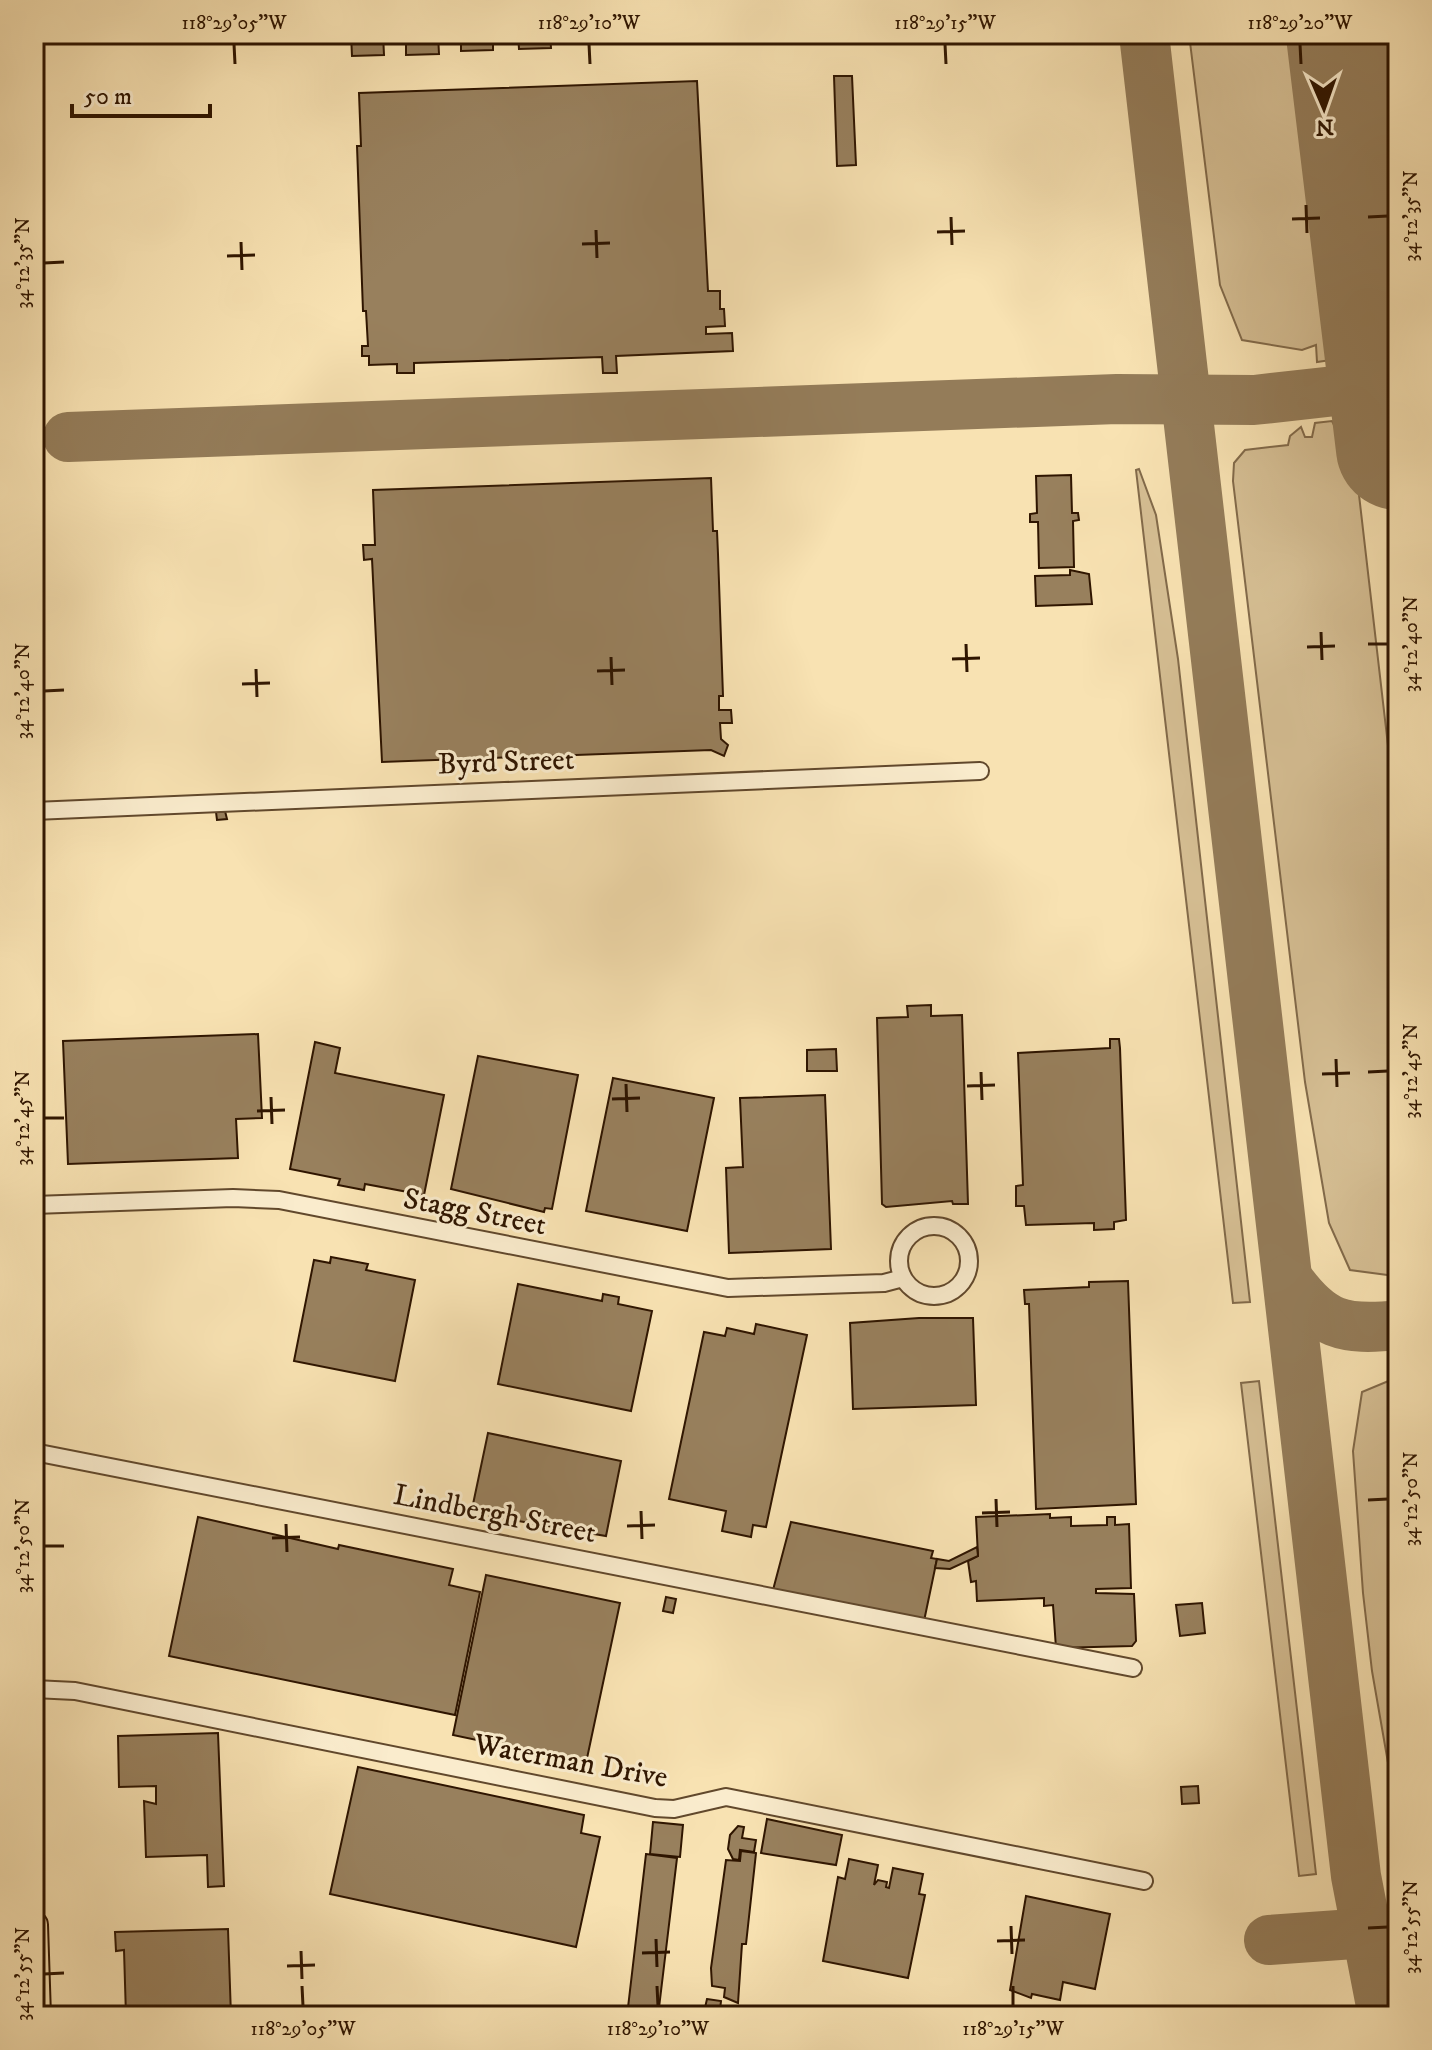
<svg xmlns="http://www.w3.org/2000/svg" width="1432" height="2050" font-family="'IM FELL DW Pica',serif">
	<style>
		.green { fill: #d6bf94; stroke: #826a4a; stroke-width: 2 }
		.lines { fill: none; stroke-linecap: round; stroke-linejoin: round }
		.taxiway { stroke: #947c59; stroke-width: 50 }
		.runway { stroke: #947c59; stroke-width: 124 }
		.building { fill: #98805d; stroke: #2f1500; stroke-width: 2 }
		.street-casing { stroke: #61482c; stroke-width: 20 }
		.primary-casing { stroke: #2f1500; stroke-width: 30 }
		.street { stroke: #faeccd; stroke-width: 16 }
		.primary { stroke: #f8e2b2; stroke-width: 26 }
		.ticks { fill: none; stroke: #2f1500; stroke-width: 3 }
		.labels { text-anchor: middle; stroke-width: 6; stroke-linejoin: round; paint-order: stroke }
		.street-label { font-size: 30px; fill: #2f1500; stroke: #faeccd }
		.neatline { fill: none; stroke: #2f1500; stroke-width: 3 }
		.ticks-label { font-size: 20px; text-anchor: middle; fill: #2f1500 }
	</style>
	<rect width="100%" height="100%" fill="#f8e2b2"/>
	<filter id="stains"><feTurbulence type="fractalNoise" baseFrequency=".0025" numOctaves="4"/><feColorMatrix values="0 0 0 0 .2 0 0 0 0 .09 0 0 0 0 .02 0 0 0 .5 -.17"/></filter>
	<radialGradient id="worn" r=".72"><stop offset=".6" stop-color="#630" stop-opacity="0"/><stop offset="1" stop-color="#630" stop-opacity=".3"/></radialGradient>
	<g class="green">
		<path d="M1189,34h119l34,299 -12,4 1,23 -14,2 -1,-17 -14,5 -60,-10 -22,-55z"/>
		<path d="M1332,421l11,22h10l45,389v444h-3l-45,-6 -21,-47 -24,-141 -72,-601 1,-18 11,-13 43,-5 2,-9 11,-9 4,10h7l3,-14z"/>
		<path d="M1139,469l17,46 22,144 72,643 -17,1 -97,-833z"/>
		<path d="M1398,1377v443l-26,-149 -9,-78 -10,-142 9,-59z"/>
		<path d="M1259,1381l57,493 -17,2 -58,-493z"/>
	</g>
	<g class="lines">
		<g class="taxiway">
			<path d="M1144,34l212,1842 27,140"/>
			<path d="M1338,391c43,-18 40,-44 44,-86"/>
			<path d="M1338,391c41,4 51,31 60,68"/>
			<path d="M68,437l1049,-38 137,1 144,-16"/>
			<path d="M1288,1279c33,46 55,52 110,46"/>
			<path d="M1269,1940l127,-9"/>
		</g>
		<path class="runway" d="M1348,34l50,414"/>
	</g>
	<g class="building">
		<path d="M351,34h32l1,21 -32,1z"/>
		<path d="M406,34h32l1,20 -33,1z"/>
		<path d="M461,34h32v16l-32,1z"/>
		<path d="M518,34h32l1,14 -32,1z"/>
		<path d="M834,76h18l4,89 -19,1z"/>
		<path d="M697,81l11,210h12v18h4l1,17 -19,1v7l26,-1 1,18 -117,5 1,17h-14l-1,-16 -188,6v10h-17v-9l-28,1v-9h-7v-10h6l-2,-35h-3l-6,-165h4l-2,-53z"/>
		<path d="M1071,475l1,38h6l1,7 -6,1 1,46 -35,1 -1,-46h-8v-8l7,-1 -1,-37z"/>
		<path d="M711,478l2,53h4l1,23 5,142h-4v14h12l1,13h-12l1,16 7,6 -4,11 -13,-6 -329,12 -10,-203 -8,1 -1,-15h12l-2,-55z"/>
		<path d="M1070,570l19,4 3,30 -56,2 -1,-30 35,-1z"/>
		<path d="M225,811l2,8 -10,1 -1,-8z"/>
		<path d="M931,1005v11l31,-1 6,189h-15l-1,-3 -66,6 -4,-3 -5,-186 31,-1 -1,-11z"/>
		<path d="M258,1034l4,84 -26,1 2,39 -170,6 -5,-123z"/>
		<path d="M1110,1039h9l1,9 6,172 -12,2v7l-20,1v-7l-68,2 -2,-19h-8v-20l7,-1 -5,-132 92,-5z"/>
		<path d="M315,1042l25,6 -5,25 109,22 -20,100 -59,-11 -1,6 -26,-5 2,-6 -50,-10z"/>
		<path d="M836,1049l1,22h-30v-21z"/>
		<path d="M478,1056l100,19 -26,134 -7,-1 -1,4 -93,-23z"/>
		<path d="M613,1078l101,20 -27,133 -101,-20z"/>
		<path d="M825,1095l6,154 -102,4 -3,-85 17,-1 -3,-69z"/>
		<path d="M331,1257l37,7 -2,6 49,10 -20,101 -101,-20 20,-101 16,3z"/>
		<path d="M1128,1281l8,223 -100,5 -7,-205h-4l-1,-14 65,-3v-5z"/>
		<path d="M518,1284l84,17 1,-7 16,3 -1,7 34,7 -21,100 -133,-27z"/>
		<path d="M919,1318h54l3,87 -123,4 -3,-86z"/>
		<path d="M756,1324l51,11 -41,192 -13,-2 -2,12 -29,-6 4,-20 -57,-12 35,-167 21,4 2,-8 27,6z"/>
		<path d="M488,1433l133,28 -15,75 -117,-20v-3l-17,-4z"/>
		<path d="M1050,1514v4l21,-1v9l36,-1v-8h8v8l14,-1 2,64 -35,1v4l38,1 2,47 -4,5 -76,2 -3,-43 -9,1v-8l-67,3 -1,-20 -5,1 -3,-21 10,-5 -2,-39z"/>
		<path d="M198,1517l140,32 1,-4 114,24 -4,16 31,7 -25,123 -286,-59z"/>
		<path d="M791,1522l142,29 -2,7 6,1 -13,62 -151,-31z"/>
		<path d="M977,1547l1,9 -28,13 -15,-1 2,-9 12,2z"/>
		<path d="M486,1575l134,28 -34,160 -133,-28z"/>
		<path d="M666,1597l10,2 -3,14 -10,-2z"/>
		<path d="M1202,1603l3,30 -25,3 -4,-31z"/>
		<path d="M218,1733l6,153 -16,1 -1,-32 -61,2 -2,-56 12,3v-18l-37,1 -1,-51z"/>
		<path d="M358,1767l226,48 -3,18 19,4 -24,110 -246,-53z"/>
		<path d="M1198,1786l1,17 -17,1 -1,-17z"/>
		<path d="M767,1819l75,16 -6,30 -75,-12z"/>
		<path d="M653,1822l30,3 -3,32 -30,-3z"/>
		<path d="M738,1826l6,1 -2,11 14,2 -2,12 -14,-2 -1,10 -6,-1 -5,-10 2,-14z"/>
		<path d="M741,1851l15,2 -10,91h-4l-4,59 -14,-6 1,-9 -13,-2 -1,-18 15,-108 14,1z"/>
		<path d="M646,1854l31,4 -19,158h-31z"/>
		<path d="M849,1859l29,6 -4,20 4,-5 9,2 -1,5 3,1 4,-20 30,6 -4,20 6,1 -17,83 -85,-17 15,-84 7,2z"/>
		<path d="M1026,1896l84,18 -15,75 -32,-7 -3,18 -28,-6 -1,4 -21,-8z"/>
		<path d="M228,1929l3,87h-105l-2,-66 -8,1 -1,-19z"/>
		<path d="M707,1999l14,2 -1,9 13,2v4h-30z"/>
	</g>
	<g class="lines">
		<defs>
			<g id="street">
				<path d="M34,811l946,-40"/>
				<path d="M34,1205l199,-7 46,2 449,88 156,-5 19,-5"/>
				<circle cx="934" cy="1261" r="35"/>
				<path d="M34,1452l1099,216"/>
				<path d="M34,1689l41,2 580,117 19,1 52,-12 418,84"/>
			</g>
			<path id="primary" d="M34,1925l3,91"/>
		</defs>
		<use href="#street" class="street-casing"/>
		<use href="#primary" class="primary-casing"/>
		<use href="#street" class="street"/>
		<use href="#primary" class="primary"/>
	</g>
	<path class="ticks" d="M234,44l1,20M589,44l1,20M945,44l1,20M1300,44l1,20M1306,205l1,28M951,217l1,28M1368,217l20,-1M1292,219l28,-1M596,230l1,28M937,232l28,-1M241,242l1,28M582,244l28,-1M227,256l28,-1M44,263l20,-1M1321,632l1,28M966,644l1,28M1368,644h20M1307,647l28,-1M611,657l1,28M952,659l28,-1M256,669l1,28M597,671l28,-1M242,684l28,-1M44,691l20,-1M1336,1059l1,28M981,1072l1,28M1368,1072l20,-1M1322,1074l28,-1M626,1084l1,28M967,1086l28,-1M271,1097l1,27M612,1099l28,-1M257,1111l28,-1M44,1118h20M996,1499l1,28M1368,1500l20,-1M641,1511l1,28M982,1513l28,-1M286,1524l1,28M627,1526l28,-1M272,1538l28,-1M44,1546h20M1011,1926l1,28M1368,1928l20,-1M656,1939l1,28M997,1941l28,-1M301,1951l1,28M642,1953l28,-1M287,1966l28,-1M44,1974l20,-1M302,1986l1,20M657,1986l1,20M1013,1986v20"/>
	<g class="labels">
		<g class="street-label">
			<text transform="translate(506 761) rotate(-2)" y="10">Byrd Street</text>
			<text transform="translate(475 1211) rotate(11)" y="10">Stagg Street</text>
			<text transform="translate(495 1513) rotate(11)" y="10">Lindbergh Street</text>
			<text transform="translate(571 1760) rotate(10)" y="10">Waterman Drive</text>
		</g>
	</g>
	<rect width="1432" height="2050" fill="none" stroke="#f8e2b2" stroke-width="88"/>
	<g transform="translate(1324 108) rotate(178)" stroke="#faeccd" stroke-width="6" paint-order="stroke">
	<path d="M0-6L14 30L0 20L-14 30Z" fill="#2f1500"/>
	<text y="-12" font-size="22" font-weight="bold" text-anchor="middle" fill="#2f1500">N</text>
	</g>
	<path d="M72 104v12h138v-12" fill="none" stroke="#2f1500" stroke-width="4"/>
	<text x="84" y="104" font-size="24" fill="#2f1500" stroke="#faeccd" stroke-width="6" paint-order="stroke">50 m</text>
	<rect x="44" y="44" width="1344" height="1962" class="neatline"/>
	<g class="ticks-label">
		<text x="234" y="29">118°29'05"W</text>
		<text x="589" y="29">118°29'10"W</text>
		<text x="945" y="29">118°29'15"W</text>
		<text x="1300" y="29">118°29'20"W</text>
		<text transform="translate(1410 216) rotate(-90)" y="7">34°12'35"N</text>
		<text transform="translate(22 263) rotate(-90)" y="7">34°12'35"N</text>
		<text transform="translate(1410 644) rotate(-90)" y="7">34°12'40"N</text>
		<text transform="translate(22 691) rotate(-90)" y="7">34°12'40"N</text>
		<text transform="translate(1410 1071) rotate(-90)" y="7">34°12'45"N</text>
		<text transform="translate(22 1118) rotate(-90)" y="7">34°12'45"N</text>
		<text transform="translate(1410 1499) rotate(-90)" y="7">34°12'50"N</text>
		<text transform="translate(22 1546) rotate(-90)" y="7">34°12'50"N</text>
		<text transform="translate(1410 1927) rotate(-90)" y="7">34°12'55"N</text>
		<text transform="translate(22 1974) rotate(-90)" y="7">34°12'55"N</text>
		<text x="303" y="2035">118°29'05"W</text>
		<text x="658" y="2035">118°29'10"W</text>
		<text x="1013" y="2035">118°29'15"W</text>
	</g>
	<rect width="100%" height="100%" filter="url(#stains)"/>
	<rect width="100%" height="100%" fill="url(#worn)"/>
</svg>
